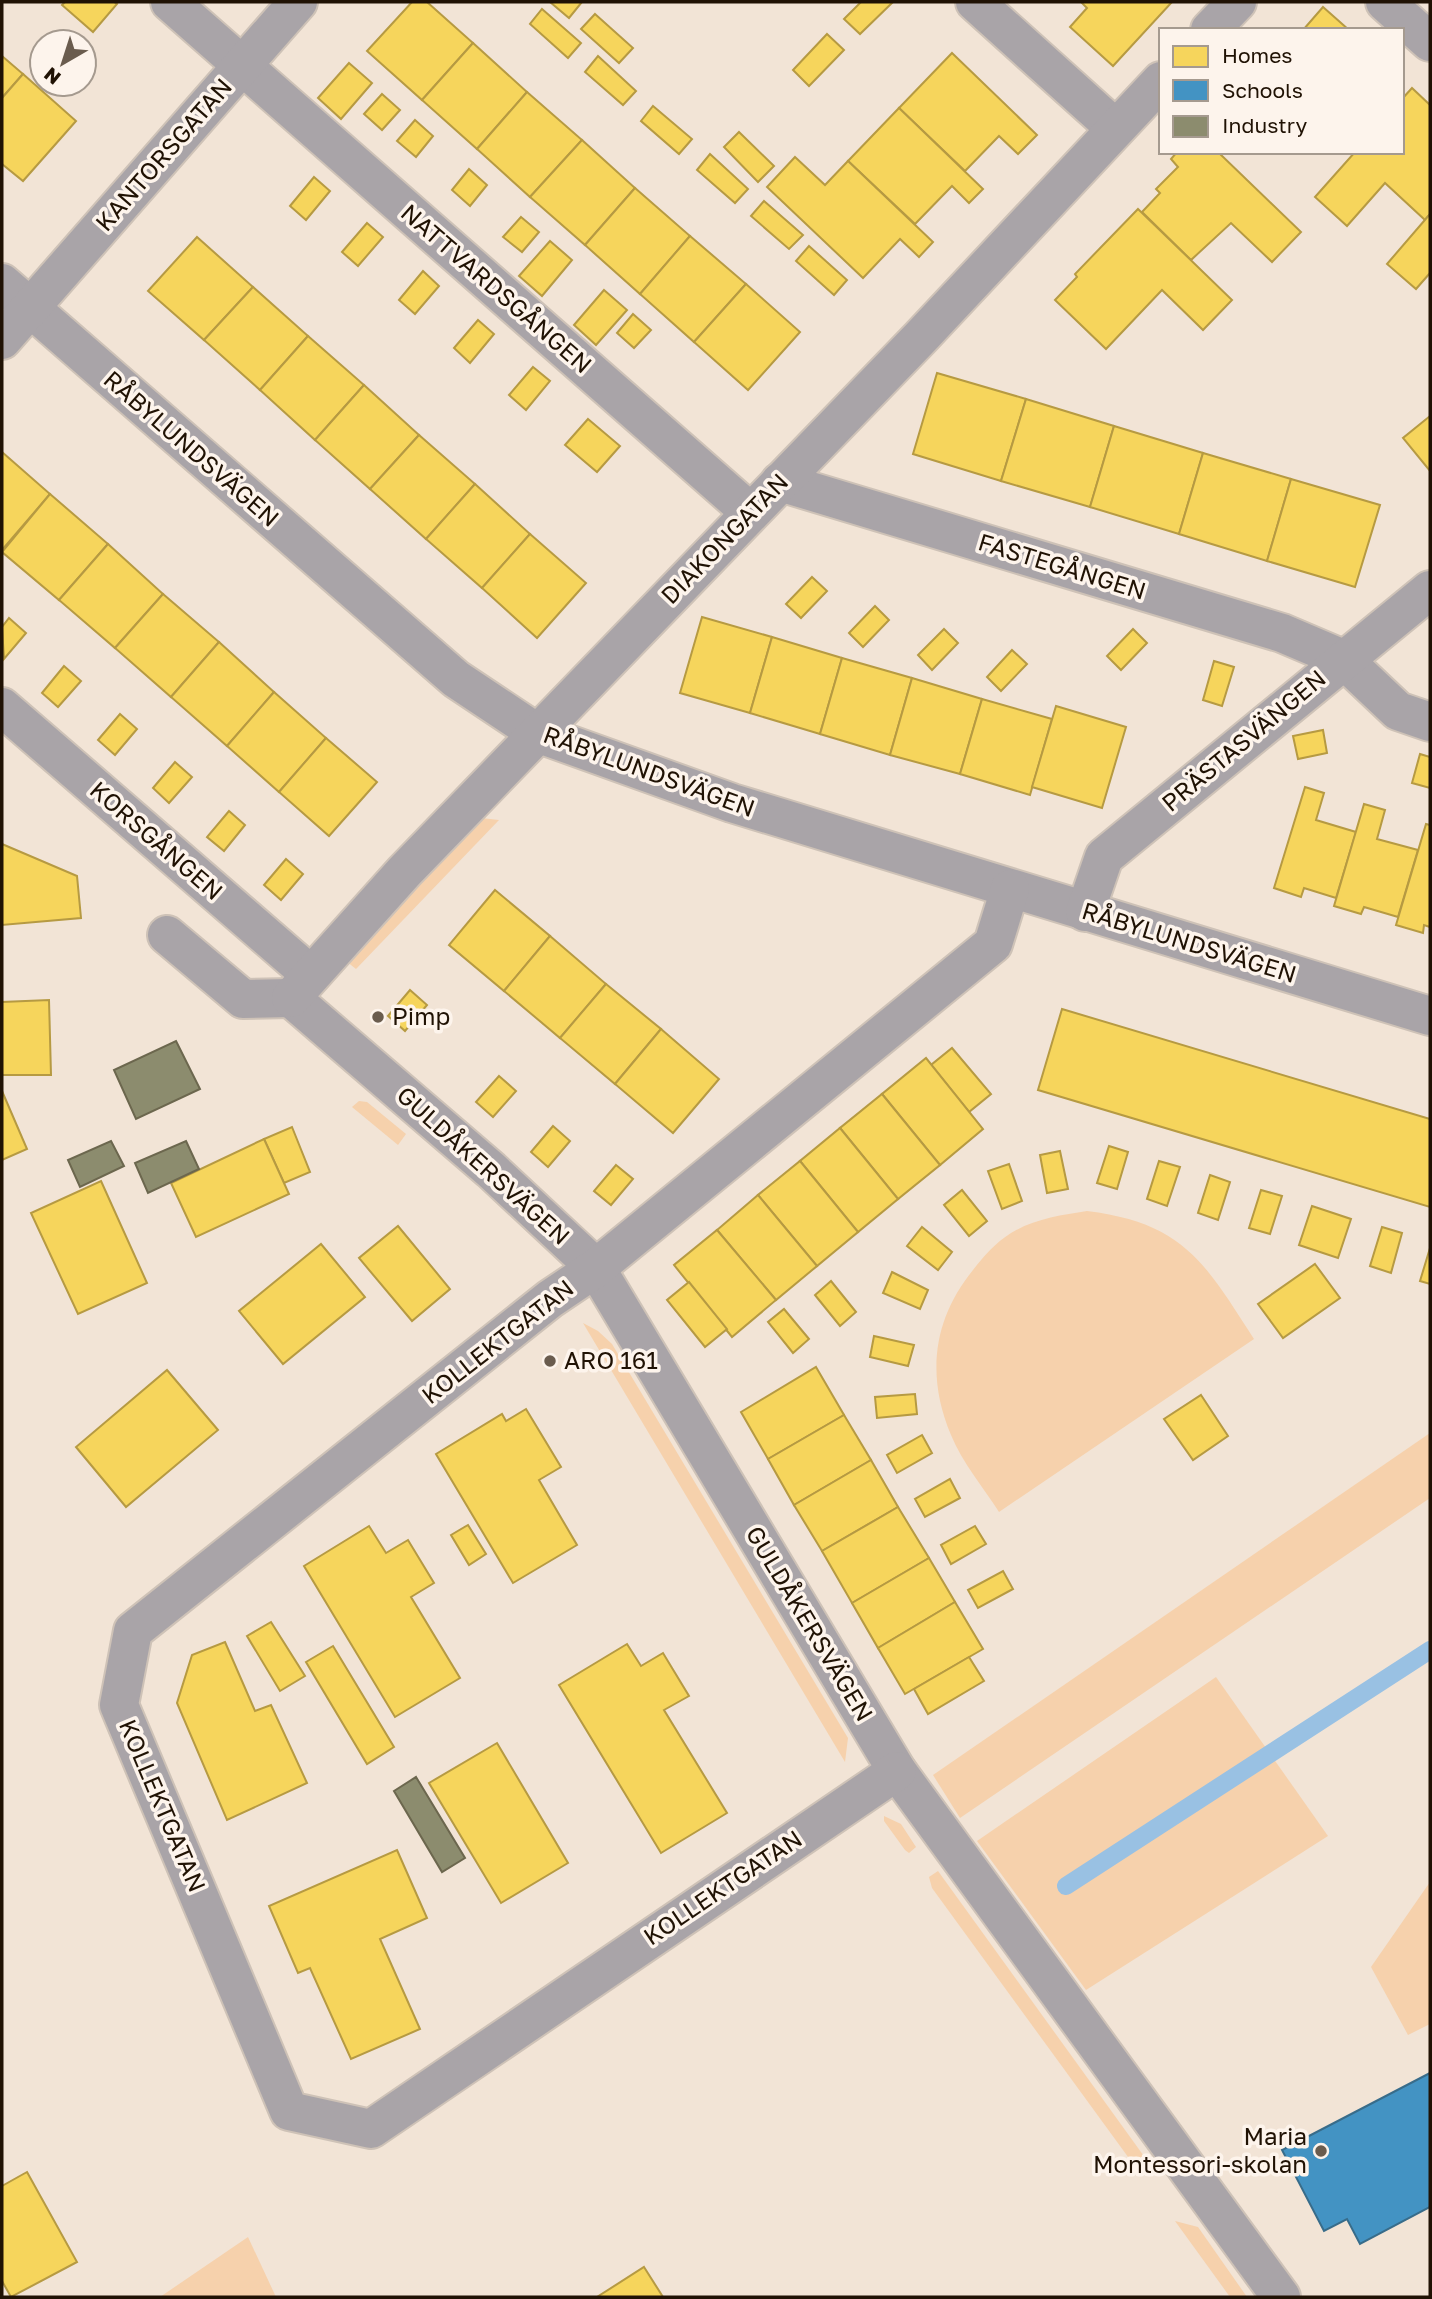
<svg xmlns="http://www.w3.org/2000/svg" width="1432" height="2299" font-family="'Golos Text',sans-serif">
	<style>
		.green { fill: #f6d1ac }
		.homes { fill: #f6d55c; stroke: #b69a42; stroke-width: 2 }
		.schools { fill: #4393c3; stroke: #386c8a; stroke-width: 2 }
		.industry { fill: #8c8c6e; stroke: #6c674e; stroke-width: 2 }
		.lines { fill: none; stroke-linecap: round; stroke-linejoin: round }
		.stream { stroke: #99c1e3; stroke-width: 18 }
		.street-casing { stroke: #cec2b7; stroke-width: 42 }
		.street { stroke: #a9a4a8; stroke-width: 38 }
		.poi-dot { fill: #6a5c4e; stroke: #fdf4ec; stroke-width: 2.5 }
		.labels { text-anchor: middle; stroke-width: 7; stroke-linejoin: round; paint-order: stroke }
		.street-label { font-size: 24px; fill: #201204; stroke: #fdf4ec }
		.poi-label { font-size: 24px; fill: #201204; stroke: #fdf4ec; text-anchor: start }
	</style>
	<rect width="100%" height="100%" fill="#f2e4d6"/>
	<g class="green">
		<path d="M481,818l18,2 -143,149 -10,-8z"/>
		<path d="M359,1101l8,1 39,32 -8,11 -46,-38z"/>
		<path d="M1087,1211c97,12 118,52 167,128l-255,173c-16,-25 -37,-50 -48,-77 -25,-59 -18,-116 22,-165 11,-14 22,-27 38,-37 23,-14 50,-18 76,-22z"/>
		<path d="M583,1323l15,8 14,13 236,394 -3,24z"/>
		<path d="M1430,1433v65l-470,320 -27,-43z"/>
		<path d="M1216,1677l112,159 -242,154 -109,-149z"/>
		<path d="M884,1816l17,8 15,23 -7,6 -4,-3 -21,-29z"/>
		<path d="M938,1871l208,288 -4,5 -11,-3 -199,-273 -3,-11z"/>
		<path d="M1430,1882v142l-22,11 -37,-68z"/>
		<path d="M1175,2221l23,6 49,70h-17z"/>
		<path d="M248,2237l28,60h-116z"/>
	</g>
	<g class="homes">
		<path d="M65,2h49l3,2 -24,28 -31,-27z"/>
		<path d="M412,2h15l46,41 -51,57 -55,-49z"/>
		<path d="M550,2h32l-13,16z"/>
		<path d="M861,2h32l-33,32 -16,-15z"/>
		<path d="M1081,2h91l-59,64 -43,-39 17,-19z"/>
		<path d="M1323,7l26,23h-46z"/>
		<path d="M542,9l39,34 -13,15 -38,-34z"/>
		<path d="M595,14l38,34 -14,15 -38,-34z"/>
		<path d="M827,34l17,16 -35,36 -16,-16z"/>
		<path d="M473,43l54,49 -50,57 -55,-49z"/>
		<path d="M952,53l85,82 -19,19 -19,-18 -34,35 -66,-63z"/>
		<path d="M2,56l21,18 -21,24z"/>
		<path d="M598,56l38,35 -13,14 -38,-33z"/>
		<path d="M349,63l23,20 -31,36 -23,-21z"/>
		<path d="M23,74l53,47 -53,60 -21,-17v-66z"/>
		<path d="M1412,88l18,17v109l-5,6 -40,-37 -38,43 -32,-29 40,-45h47v-53z"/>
		<path d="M527,92l55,48 -52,57 -53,-48z"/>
		<path d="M382,94l18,16 -18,20 -18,-16z"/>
		<path d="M653,106l39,33 -13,15 -38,-33z"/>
		<path d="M899,108l84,81 -14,14 -17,-17 -37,38 -67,-63z"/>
		<path d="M415,120l18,16 -17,21 -19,-16z"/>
		<path d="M739,132l35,34 -16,16 -34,-35z"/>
		<path d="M582,140l53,48 -50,57 -55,-48z"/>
		<path d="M1177,152h41l83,80 -29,30 -41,-39 -40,37 -49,-48 18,-19 -4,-4 22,-22 -7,-8z"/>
		<path d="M710,154l38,35 -13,14 -38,-33z"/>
		<path d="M795,157l30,28 23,-24 85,81 -14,15 -19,-18 -37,39 -96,-91z"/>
		<path d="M469,169l18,16 -17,21 -18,-16z"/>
		<path d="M314,177l16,14 -24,29 -16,-14z"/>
		<path d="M635,188l55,48 -50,58 -55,-49z"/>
		<path d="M764,201l39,34 -14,14 -38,-33z"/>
		<path d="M1138,209l94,91 -29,30 -41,-40 -56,59 -51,-49 22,-23 -2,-3z"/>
		<path d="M1430,214v59l-14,16 -29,-25z"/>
		<path d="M521,217l18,15 -17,20 -19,-15z"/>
		<path d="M367,223l16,14 -25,29 -16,-14z"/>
		<path d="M690,236l56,48 -52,58 -54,-48z"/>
		<path d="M197,237l56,50 -49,53 -56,-49z"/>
		<path d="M550,241l22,19 -30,36 -23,-20z"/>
		<path d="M809,246l38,34 -13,15 -38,-34z"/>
		<path d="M423,271l16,15 -24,28 -16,-14z"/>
		<path d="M746,284l54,48 -52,58 -54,-48z"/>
		<path d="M253,287l55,49 -48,54 -56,-50z"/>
		<path d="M604,290l23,20 -31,35 -22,-20z"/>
		<path d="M633,314l18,16 -17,18 -17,-15z"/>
		<path d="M478,320l16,14 -24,29 -16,-15z"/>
		<path d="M308,336l56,49 -49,55 -55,-50z"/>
		<path d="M533,367l17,14 -24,29 -17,-15z"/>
		<path d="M937,373l89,26 -25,82 -88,-27z"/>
		<path d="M364,385l55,50 -49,54 -55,-49z"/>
		<path d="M1026,399l88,27 -24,81 -89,-26z"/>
		<path d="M1430,416v55l-27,-33z"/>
		<path d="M588,419l32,27 -23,26 -32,-27z"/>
		<path d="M1114,426l89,27 -24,81 -89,-27z"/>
		<path d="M419,435l56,49 -49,55 -56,-50z"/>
		<path d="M2,452l48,42 -48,56z"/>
		<path d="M1203,453l88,26 -24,82 -88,-27z"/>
		<path d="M1291,479l89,26 -25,82 -88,-26z"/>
		<path d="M475,484l55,50 -48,54 -56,-49z"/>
		<path d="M50,494l58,50 -49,56 -57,-48z"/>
		<path d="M530,534l56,49 -49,55 -55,-50z"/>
		<path d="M108,544l55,50 -48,54 -56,-48z"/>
		<path d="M812,577l15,14 -26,27 -15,-14z"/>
		<path d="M163,594l56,48 -48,55 -56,-49z"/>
		<path d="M875,606l14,14 -26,27 -14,-14z"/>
		<path d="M702,617l70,20 -22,76 -70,-20z"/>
		<path d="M9,618l17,15 -22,26 -2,-32z"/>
		<path d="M944,629l14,14 -26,27 -14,-15z"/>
		<path d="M1133,629l14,14 -26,27 -14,-14z"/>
		<path d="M772,637l70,21 -22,76 -70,-21z"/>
		<path d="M219,642l55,50 -47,54 -56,-49z"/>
		<path d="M1012,650l15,14 -26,27 -14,-14z"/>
		<path d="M842,658l70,20 -22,77 -70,-21z"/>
		<path d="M1214,661l20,6 -12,39 -19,-6z"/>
		<path d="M64,666l17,15 -23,26 -16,-14z"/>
		<path d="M912,678l70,21 -22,75 -70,-19z"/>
		<path d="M274,692l52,46 -47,54 -52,-46z"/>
		<path d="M982,699l70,20 -22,76 -70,-21z"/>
		<path d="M1056,706l70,21 -24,81 -70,-21z"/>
		<path d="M120,714l17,15 -22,26 -17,-15z"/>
		<path d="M1323,730l4,23 -29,6 -5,-23z"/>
		<path d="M326,738l51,44 -48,54 -50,-44z"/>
		<path d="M1420,754l10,3v31l-18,-5z"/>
		<path d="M175,762l17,15 -23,26 -16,-15z"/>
		<path d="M1305,787l19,6 -8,27 40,12 -20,66 -32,-10 -3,9 -27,-9z"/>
		<path d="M1364,804l21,6 -8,29 41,11 -20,67 -34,-10 -3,7 -27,-8z"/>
		<path d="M229,811l16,14 -21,26 -17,-14z"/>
		<path d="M1426,824l4,1v102l-6,-2 -1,8 -27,-8z"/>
		<path d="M2,844l75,32 4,42 -79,7z"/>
		<path d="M286,859l17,15 -22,26 -17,-15z"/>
		<path d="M495,890l55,46 -46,55 -55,-46z"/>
		<path d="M550,936l56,48 -46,54 -56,-47z"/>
		<path d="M606,984l55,45 -46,55 -55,-46z"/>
		<path d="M410,990l17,15 -22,26 -17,-15z"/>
		<path d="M49,1000l2,75h-49v-73z"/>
		<path d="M1062,1009l368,110v88l-392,-117z"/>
		<path d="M661,1029l58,50 -46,54 -58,-49z"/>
		<path d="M952,1048l39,46 -22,18 -38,-47z"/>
		<path d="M926,1058l57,71 -43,36 -58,-71z"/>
		<path d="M499,1076l17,15 -23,26 -17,-15z"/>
		<path d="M2,1091l25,58 -25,11z"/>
		<path d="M882,1094l58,71 -42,34 -58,-71z"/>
		<path d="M553,1126l17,15 -22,26 -17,-15z"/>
		<path d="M292,1127l18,45 -26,11 -20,-44z"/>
		<path d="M840,1128l58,71 -40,33 -58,-71z"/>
		<path d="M264,1139l25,55 -93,43 -25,-54z"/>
		<path d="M1109,1146l19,6 -11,37 -20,-6z"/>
		<path d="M1060,1151l8,38 -21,4 -7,-38z"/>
		<path d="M800,1161l58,71 -41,34 -59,-71z"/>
		<path d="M1159,1161l21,6 -13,39 -20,-7z"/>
		<path d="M1009,1164l13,37 -20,8 -14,-38z"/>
		<path d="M616,1165l17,14 -22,26 -17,-14z"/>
		<path d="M1210,1175l20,7 -12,38 -20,-7z"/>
		<path d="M101,1181l46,102 -69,31 -47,-101z"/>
		<path d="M962,1190l25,31 -18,15 -25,-31z"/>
		<path d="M1261,1190l21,6 -12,38 -21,-6z"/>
		<path d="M758,1195l59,71 -41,34 -59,-70z"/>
		<path d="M1312,1206l39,13 -13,39 -39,-13z"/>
		<path d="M398,1226l52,63 -38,32 -53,-63z"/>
		<path d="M922,1227l30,25 -14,18 -31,-24z"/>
		<path d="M1382,1227l20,6 -11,40 -21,-7z"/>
		<path d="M717,1230l59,70 -44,37 -58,-72z"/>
		<path d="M321,1244l44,53 -82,67 -44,-53z"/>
		<path d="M1430,1248v36l-10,-3z"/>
		<path d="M1315,1264l25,34 -57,40 -25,-34z"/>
		<path d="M892,1272l36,18 -8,19 -37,-16z"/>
		<path d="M831,1281l25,31 -16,14 -25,-31z"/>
		<path d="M689,1282l38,47 -22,18 -38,-47z"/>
		<path d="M784,1309l25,30 -16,14 -25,-31z"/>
		<path d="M874,1336l40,9 -6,21 -38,-9z"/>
		<path d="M816,1367l28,48 -76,44 -27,-47z"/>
		<path d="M167,1370l51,60 -92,77 -50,-60z"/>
		<path d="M915,1394l2,20 -40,4 -2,-21z"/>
		<path d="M1201,1395l27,41 -35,24 -29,-41z"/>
		<path d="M526,1409l35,58 -22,13 38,65 -64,38 -77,-129 66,-40 4,7z"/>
		<path d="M844,1415l27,45 -77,45 -26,-46z"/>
		<path d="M922,1435l10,18 -35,20 -10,-18z"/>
		<path d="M871,1460l27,47 -76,44 -28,-46z"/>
		<path d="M950,1479l10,19 -35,19 -10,-18z"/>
		<path d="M898,1507l31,51 -77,45 -30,-52z"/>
		<path d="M468,1525l18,29 -17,11 -18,-30z"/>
		<path d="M369,1526l17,27 22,-13 26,43 -23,14 49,81 -65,39 -91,-151z"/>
		<path d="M975,1526l11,18 -35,20 -10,-19z"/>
		<path d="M929,1558l26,44 -77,46 -26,-45z"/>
		<path d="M1003,1571l10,18 -35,19 -10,-18z"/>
		<path d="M955,1602l28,47 -78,45 -27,-46z"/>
		<path d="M271,1622l34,54 -25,15 -33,-55z"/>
		<path d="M225,1642l30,69 16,-6 36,78 -80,37 -50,-117 15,-48z"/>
		<path d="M627,1644l14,22 22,-13 26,43 -25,14 63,103 -66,40 -102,-168z"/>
		<path d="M333,1646l61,101 -27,17 -61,-102z"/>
		<path d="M969,1657l15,24 -56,33 -14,-25z"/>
		<path d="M497,1743l71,120 -67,40 -72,-120z"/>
		<path d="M397,1850l30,68 -47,21 40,90 -69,30 -41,-91 -12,5 -29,-67z"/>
		<path d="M27,2172l50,90 -66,35 -9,-16v-95z"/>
		<path d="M644,2267l19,30h-66z"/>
	</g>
	<path class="schools" d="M1430,2073v134l-70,37 -13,-25 -23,12 -42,-81z"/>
	<g class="industry">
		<path d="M176,1041l24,48 -64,30 -22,-49z"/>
		<path d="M111,1141l13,25 -44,21 -12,-27z"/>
		<path d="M186,1141l13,28 -51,24 -13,-30z"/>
		<path d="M416,1777l49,81 -23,14 -48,-81z"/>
	</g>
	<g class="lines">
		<path class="stream" d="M1066,1886l364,-236"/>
		<defs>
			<g id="street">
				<path d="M170,2l580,510"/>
				<path d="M975,2l140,126"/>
				<path d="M1385,2l45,40"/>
				<path d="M1210,30l27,-28"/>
				<path d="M2,283l454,396 81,54 195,70 698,213"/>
				<path d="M2,340l296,-338"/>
				<path d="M780,482l502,151 61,26 55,52 32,11"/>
				<path d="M2,707l309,268"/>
				<path d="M1085,912l19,-55 326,-267"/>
				<path d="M167,935l76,64 48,-1"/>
				<path d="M291,998l200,172 105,98 301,503 384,526"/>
				<path d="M291,998l113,-126 517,-535 240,-256"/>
				<path d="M897,1771l-526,358 -82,-18 -170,-406 14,-74 417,-332 46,-31 397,-324 17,-55"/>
			</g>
		</defs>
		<use href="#street" class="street-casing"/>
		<use href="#street" class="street"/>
	</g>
	<g class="poi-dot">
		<circle cx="378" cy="1017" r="7"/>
		<circle cx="550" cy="1361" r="7"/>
		<circle cx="1321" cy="2151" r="7"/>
	</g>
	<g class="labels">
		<g class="street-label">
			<text transform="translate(164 155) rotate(-49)" y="8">KANTORSGATAN</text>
			<text transform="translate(496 289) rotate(41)" y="8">NATTVARDSGÅNGEN</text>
			<text transform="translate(191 449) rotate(41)" y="8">RÅBYLUNDSVÄGEN</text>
			<text transform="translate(725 539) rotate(-46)" y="8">DIAKONGATAN</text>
			<text transform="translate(1062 567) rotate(17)" y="8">FASTEGÅNGEN</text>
			<text transform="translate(1244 741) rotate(-40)" y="8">PRÄSTASVÄNGEN</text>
			<text transform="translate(649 772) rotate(20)" y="8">RÅBYLUNDSVÄGEN</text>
			<text transform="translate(156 841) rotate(41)" y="8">KORSGÅNGEN</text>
			<text transform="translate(1189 943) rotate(17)" y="8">RÅBYLUNDSVÄGEN</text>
			<text transform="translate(483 1166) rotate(42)" y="8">GULDÅKERSVÄGEN</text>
			<text transform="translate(498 1342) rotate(-38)" y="8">KOLLEKTGATAN</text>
			<text transform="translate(809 1624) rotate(59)" y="8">GULDÅKERSVÄGEN</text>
			<text transform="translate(162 1806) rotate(67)" y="8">KOLLEKTGATAN</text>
			<text transform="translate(723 1888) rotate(-34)" y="8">KOLLEKTGATAN</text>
		</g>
		<g class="poi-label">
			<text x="392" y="1025">Pimp</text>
			<text x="564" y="1369">ARO 161</text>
			<text x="1307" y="2145" text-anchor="end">Maria<tspan x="1307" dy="28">Montessori-skolan</tspan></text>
		</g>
	</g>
	<rect width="1432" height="2299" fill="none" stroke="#201204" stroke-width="7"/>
	<rect x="1159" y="28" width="245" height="126" fill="#fdf4ec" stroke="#a59a8f" stroke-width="2"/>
	<rect x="1173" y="46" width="35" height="21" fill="#f6d55c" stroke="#a59a8f" stroke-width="2"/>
	<text x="1222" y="63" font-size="21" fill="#201204">Homes</text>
	<rect x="1173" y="80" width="35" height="21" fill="#4393c3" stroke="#a59a8f" stroke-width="2"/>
	<text x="1222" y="98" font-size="21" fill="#201204">Schools</text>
	<rect x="1173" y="116" width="35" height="21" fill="#8c8c6e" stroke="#a59a8f" stroke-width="2"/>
	<text x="1222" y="133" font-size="21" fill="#201204">Industry</text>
	<g transform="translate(63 63) rotate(219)"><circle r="33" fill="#fdf4ec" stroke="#a59a8f" stroke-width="2"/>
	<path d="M0-5L12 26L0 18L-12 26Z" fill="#6a5c4e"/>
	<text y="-10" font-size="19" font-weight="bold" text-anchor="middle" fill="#201204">N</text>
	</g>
</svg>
